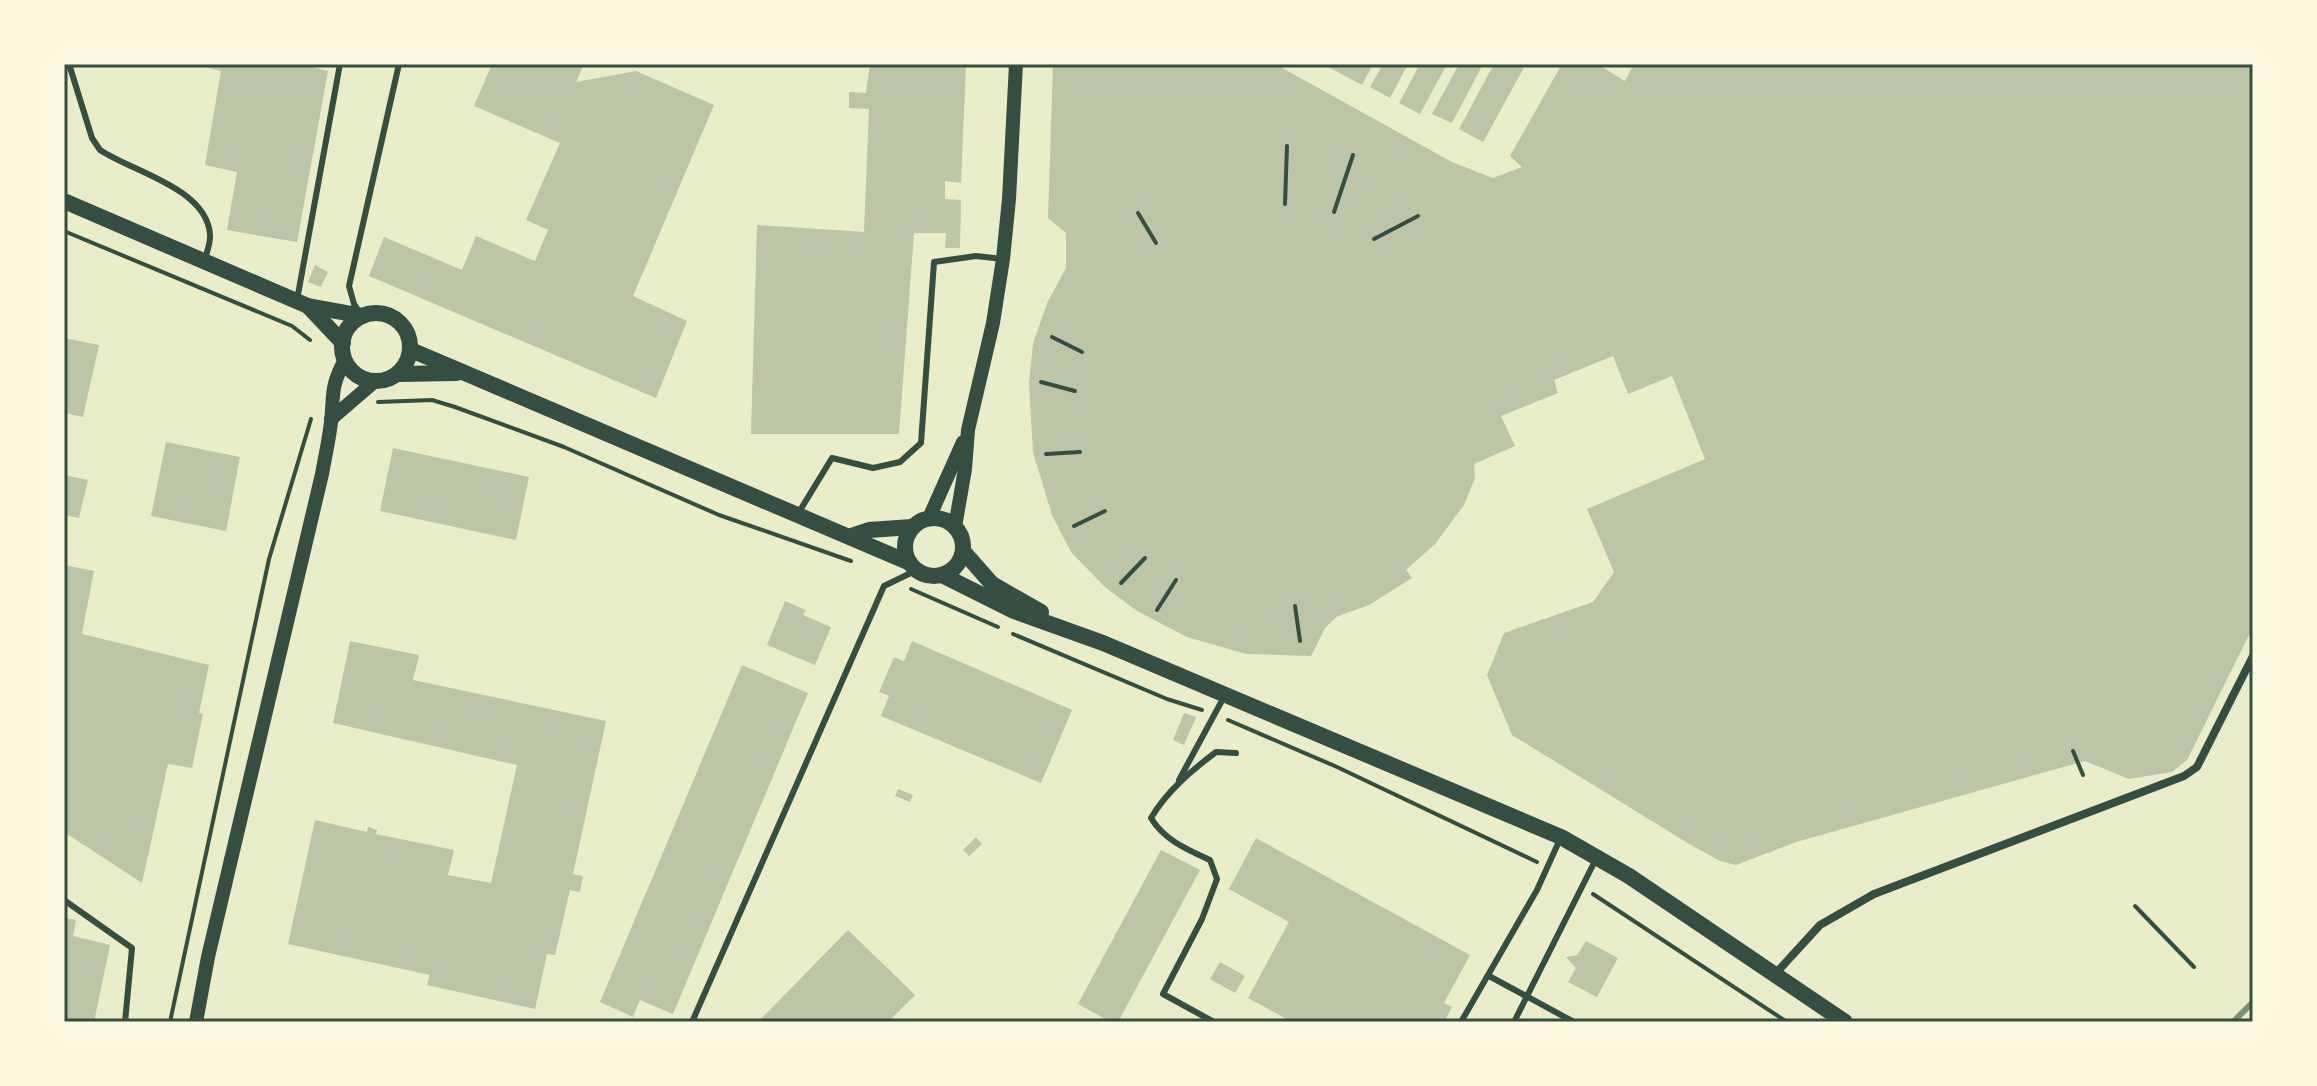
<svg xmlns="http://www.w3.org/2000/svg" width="2317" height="1086" font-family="Helvetica,sans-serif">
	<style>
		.building { fill: #bcc5a7 }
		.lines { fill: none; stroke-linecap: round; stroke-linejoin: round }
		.path { stroke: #344e41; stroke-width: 4 }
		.service { stroke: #344e41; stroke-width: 6 }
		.minor { stroke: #344e41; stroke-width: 8 }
		.tertiary { stroke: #344e41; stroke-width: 14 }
		.secondary { stroke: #344e41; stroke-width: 16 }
		.rail { stroke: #7c8e77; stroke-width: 6 }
		.neatline { fill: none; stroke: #344e41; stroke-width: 3 }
	</style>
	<rect width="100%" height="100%" fill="#e9edc9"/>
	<g class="building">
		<path d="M194,64h119l-1,3 16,4 -31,171 -70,-12 10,-58 -32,-7 16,-94z"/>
		<path d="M492,64h92l-8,18 60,-11 78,34 -81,191 54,25 -31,77 -287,-122 15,-39 78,33 14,-34 59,25 13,-31 -22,-10 34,-77 -86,-37z"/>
		<path d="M870,64h96l-5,119 -16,-2v18l16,1 -1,48h-15l1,-15h-32l-15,201h-148l6,-209 107,7 5,-123 -20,-1v-16l17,1z"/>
		<path d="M1053,64h222l177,98 41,16 29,-11 -12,-11 52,-92h35l28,17 9,-17h619v563l-66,133 -15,12 -43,7 -44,-18 -289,81 -60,23 -16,-4 -29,-16 -179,-110 -25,-60 17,-42 89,-31 21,-30 -27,-63 118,-50 -33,-83 -44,18 -15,-38 -59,24 4,13 -57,23 14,30 -41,18 1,14 -11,27 -29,39 -29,26 6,8 -43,27 -33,12 -11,11 -14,28 -65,-2 -59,-17 -50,-26 -33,-25 -33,-34 -19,-37 -19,-63 -4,-69 4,-40 15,-42 18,-33v-35l-18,-15z"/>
		<path d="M1323,64h50l-11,21z"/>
		<path d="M1383,64h25l-18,34 -20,-11z"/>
		<path d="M1420,64h27l-27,50 -21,-11z"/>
		<path d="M1459,64h24l-31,59 -20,-9z"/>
		<path d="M1494,64h32l-43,78 -24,-13z"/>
		<path d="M315,265l13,7 -7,15 -13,-5z"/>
		<path d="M64,338l35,7 -16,72 -19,-4z"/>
		<path d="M166,442l74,15 -14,74 -75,-15z"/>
		<path d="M393,448l136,29 -13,63 -136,-29z"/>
		<path d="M64,475l24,5 -9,38 -15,-3z"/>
		<path d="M64,565l30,6 -12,63 127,31 -10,48 4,1 -11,54 -24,-4 -26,119 -78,-51z"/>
		<path d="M785,601l21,9 -3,5 28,12 -16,38 -48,-20z"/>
		<path d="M350,641l69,14 -6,25 193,41 -33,153 10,2 -3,16 -10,-2 -15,65 -8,-1 -12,55 -108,-24 3,-10 -142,-31 27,-124 52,12 1,-5 9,3 -1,4 78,16 -6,25 43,8 26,-118 -184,-42z"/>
		<path d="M912,641l160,69 -31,73 -160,-67 8,-20 -10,-4 15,-35 10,4z"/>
		<path d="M742,665l66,28 -135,321 -33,-14 -7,17 -33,-15z"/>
		<path d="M1184,713l12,4 -12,28 -11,-5z"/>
		<path d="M898,789l15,6 -3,7 -15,-6z"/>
		<path d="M976,837l6,7 -13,12 -6,-6z"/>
		<path d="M1256,838l214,117 -26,48 8,4 -8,15h-152l-44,-24 41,-76 -60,-33z"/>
		<path d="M1161,850l39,20 -82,152h-7l-33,-18z"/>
		<path d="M64,918l12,2 -3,16 37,9 -16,77h-30z"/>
		<path d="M848,930l67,65 -27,27h-130z"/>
		<path d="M1586,941l32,17 -21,39 -29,-15 8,-14 -10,-11 11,-2z"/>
		<path d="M1220,962l25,14 -10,17 -25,-14z"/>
	</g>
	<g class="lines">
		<g class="path">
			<path d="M1285,204l2,-58"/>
			<path d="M1334,212l19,-57"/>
			<path d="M1138,213l18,30"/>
			<path d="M64,231l228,95 18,14"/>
			<path d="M1374,239l44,-23"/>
			<path d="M1052,337l30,15"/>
			<path d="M1041,382l34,9"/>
			<path d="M378,402l54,-2 23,7 109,40 155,68 132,46"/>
			<path d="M1046,454l34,-2"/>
			<path d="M1074,526l31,-15"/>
			<path d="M1121,583l24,-25"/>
			<path d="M911,589l87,38"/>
			<path d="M1295,606l5,35"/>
			<path d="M1157,610l19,-30"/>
			<path d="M1013,634l154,65 35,11"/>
			<path d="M1228,720l109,47 200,95"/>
			<path d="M2073,751l10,24"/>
			<path d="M1593,894l194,128"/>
			<path d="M2135,906l59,61"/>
			<path d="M170,1022l99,-463 42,-140"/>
		</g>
		<g class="service">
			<path d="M69,64l23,74 8,12c33,22 106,38 110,84 1,8 -3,17 -5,25"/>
			<path d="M297,300l43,-236"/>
			<path d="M360,313l-6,-9 -5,-18 50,-222"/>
			<path d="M799,512l33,-54 41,10 27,-6 21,-19 13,-181 42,-6 27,3"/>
			<path d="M1179,780l46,-85"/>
			<path d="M64,900l68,48 -7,74"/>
			<path d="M1489,976l85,46"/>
			<path d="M692,1022l192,-436 33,-16"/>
			<path d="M1214,1022l-51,-28 39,-75 15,-40 -7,-19c-22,-10 -46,-20 -59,-42 16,-27 40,-47 65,-66l20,1"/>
			<path d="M1461,1022l76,-132 24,-53"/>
			<path d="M1514,1022l83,-165"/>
		</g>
		<path class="minor" d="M1776,973l44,-48 54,-31 310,-118 13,-9 56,-111"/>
		<g class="tertiary">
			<path d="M331,419l43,-37"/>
			<path d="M929,518l34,-76"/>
			<path d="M955,527l10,-58 3,-39 25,-107 10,-64 6,-60 7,-135"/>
			<path d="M196,1022l12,-65 114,-483c3,-17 7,-34 9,-52 3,-27 -1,-35 14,-62"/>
		</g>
		<g class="secondary">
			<path d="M64,201l244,105 55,10"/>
			<path d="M308,306l35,37"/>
			<circle cx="376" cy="347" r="34"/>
			<path d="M411,350l499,213"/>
			<path d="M399,374l58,-1"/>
			<circle cx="934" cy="547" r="29"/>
			<path d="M851,536l18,-6 43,-3"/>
			<path d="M963,551l29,33 49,28"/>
			<path d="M942,575l72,36 89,32 458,194 68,39 216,146"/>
		</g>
		<path class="rail" d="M2233,1022l20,-20"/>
	</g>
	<rect width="2317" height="1086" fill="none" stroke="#fefae0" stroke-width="132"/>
	<rect x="66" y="66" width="2185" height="954" class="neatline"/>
</svg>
